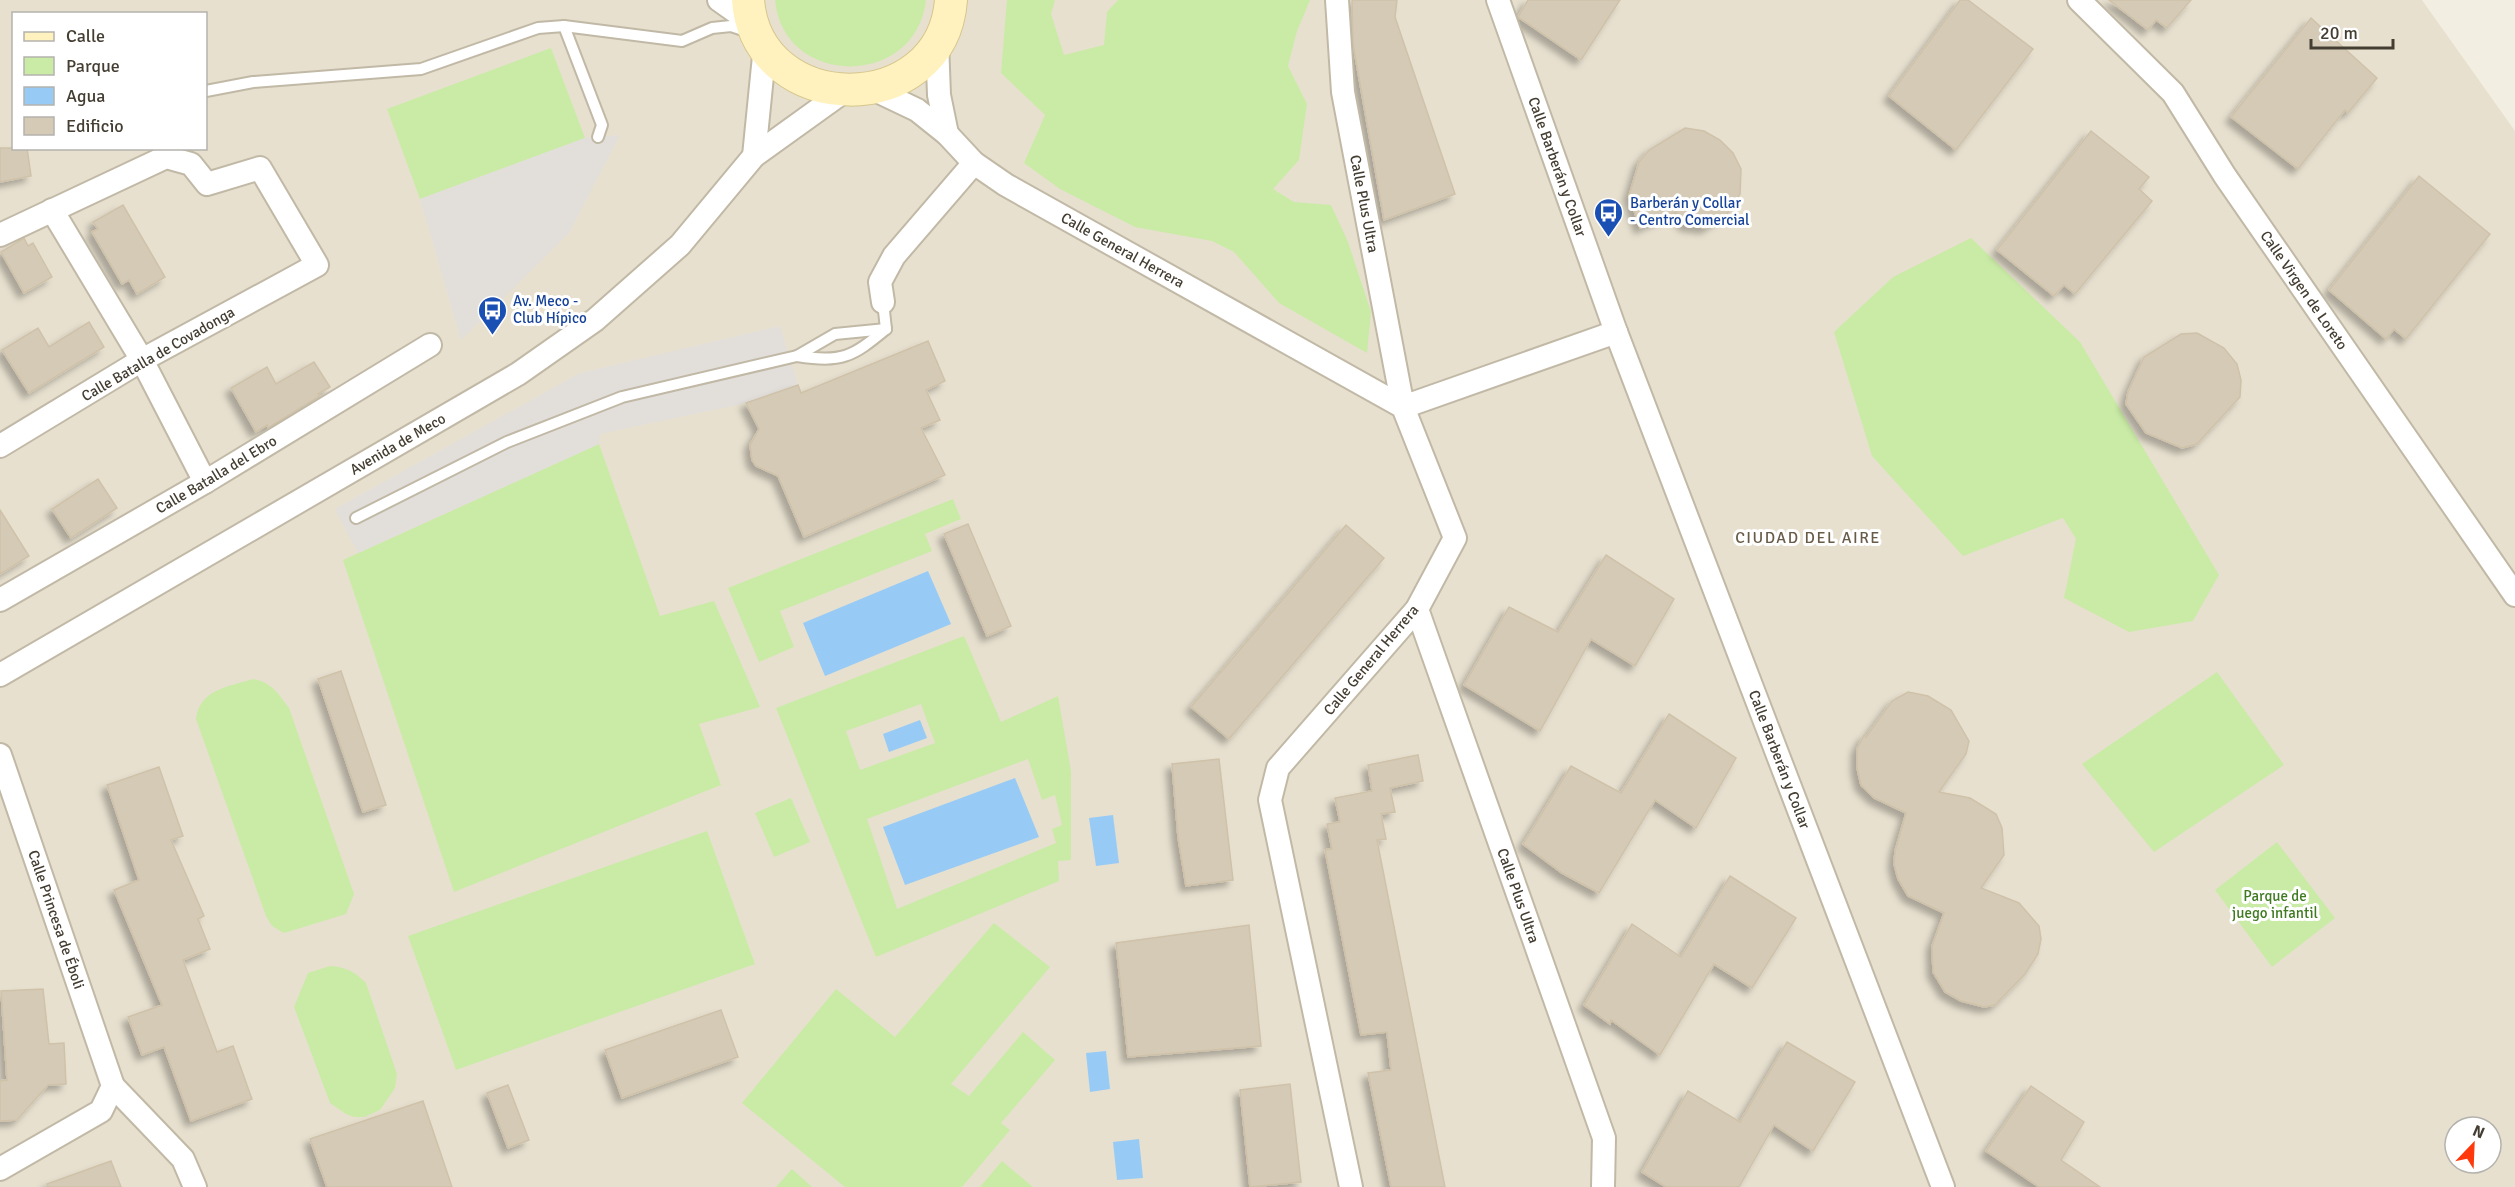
<svg xmlns="http://www.w3.org/2000/svg" width="2515" height="1187" font-family="Signika,sans-serif">
	<style>
		.residential { fill: #e7e0cf; fill-rule: evenodd }
		.green { fill: #c9eba6; fill-rule: evenodd }
		.parking { fill: #e2dfdb }
		.water { fill: #97cbf6 }
		.building { fill: #d4cab6; stroke: #d0c2a9; stroke-width: 1.5; filter: url(#shadow) }
		.lines { fill: none; stroke-linecap: round; stroke-linejoin: round }
		.lane-casing { stroke: #c1b9a6; stroke-width: 14 }
		.street-casing { stroke: #c1b9a6; stroke-width: 26 }
		.secondary-casing { stroke: #d6c68c; stroke-width: 34 }
		.lane { stroke: #fff; stroke-width: 10 }
		.street { stroke: #fff; stroke-width: 22 }
		.secondary { stroke: #fff2bf; stroke-width: 32 }
		.labels { text-anchor: middle; stroke-width: 6; stroke-linejoin: round; paint-order: stroke }
		.street-label { font-size: 15px; fill: #443e32; stroke: #fff }
		.transit-label { font-size: 15px; fill: #164399; stroke: #fff; text-anchor: start }
		.park-label { font-size: 15px; fill: #3f7a21; stroke: #fff }
		.neighbourhood-label { font-size: 16px; letter-spacing: 1.5px; fill: #685c48; stroke: #fff }
	</style>
	<defs>
		<filter id="shadow"><feDropShadow dx="-5.5" dy="5.5" stdDeviation="3" flood-color="#0004"/></filter>
	</defs>
	<rect width="100%" height="100%" fill="#f2eee1"/>
	<path class="residential" d="M0,0h2422l93,131v1056h-2515zM14,14h192v134h-192zM2455,1127h36v36h-36z"/>
	<g class="green">
		<path d="M775,0h151c-10,89 -143,88 -151,0z"/>
		<path d="M1007,0h48l-4,14 13,41 40,-10 3,-33 11,-12h192l-13,31 -9,35 19,38 -8,56 -26,29 21,13 37,3 17,37 23,70 -4,41 -88,-50 -45,-51 -22,-11 -77,-14 -75,-38 -36,-26 21,-48 -44,-42z"/>
		<path d="M551,48l34,90 -165,61 -33,-90z"/>
		<path d="M1971,238l109,104 139,233 -26,46 -64,11 -65,-34 12,-59 -13,-21 -100,38 -91,-100 -38,-124 59,-55z"/>
		<path d="M599,444l61,172 54,-15 46,106 -61,17 22,61 -267,107 -111,-332z"/>
		<path d="M953,499l8,20 -36,15 7,17 -152,60 14,36 -35,15 -31,-74z"/>
		<path d="M964,636l37,86 57,-26 13,75v89l-13,1 1,20 -183,76 -100,-249zM921,704l14,39 -75,27 -14,-39zM1028,759l14,41 13,-5 7,30 -10,4 4,14 -159,66 -30,-90z"/>
		<path d="M2217,672l67,93 -130,87 -72,-88z"/>
		<path d="M253,679c18,3 25,14 36,29l65,186 -8,20 -62,19 -12,-7 -6,-10 -70,-197c4,-30 32,-32 57,-40z"/>
		<path d="M791,798l19,44 -36,15 -19,-44z"/>
		<path d="M707,831l48,133 -299,106 -48,-134z"/>
		<path d="M2277,842l58,76 -63,49 -57,-77z"/>
		<path d="M994,923l56,44 -99,117 18,12 54,-64 32,28 -54,63 9,7 -48,57h-117l-103,-84 94,-114 59,48z"/>
		<path d="M330,966c16,1 25,6 36,17l31,91 -2,14 -15,22 -16,7h-10l-8,-3 -16,-11 -36,-96 14,-34z"/>
		<path d="M1002,1161l31,26h-53z"/>
		<path d="M792,1169l20,18h-36z"/>
	</g>
	<g class="parking">
		<path d="M620,135l-51,98 -108,107 -41,-141 165,-61z"/>
		<path d="M780,326l18,59 -52,18 -146,31 -1,10 -241,109 -23,-44 245,-136z"/>
	</g>
	<g class="water">
		<path d="M928,571l23,53 -126,52 -22,-53z"/>
		<path d="M920,720l7,18 -38,14 -6,-18z"/>
		<path d="M1015,778l24,59 -134,48 -22,-58z"/>
		<path d="M1113,815l6,48 -23,3 -7,-48z"/>
		<path d="M1106,1051l4,38 -20,3 -4,-39z"/>
		<path d="M1139,1139l4,39 -26,2 -4,-38z"/>
	</g>
	<g class="building">
		<path d="M1352,0h45l-2,17 60,177 -71,26 -31,-176z"/>
		<path d="M1528,0h92l-39,60 -63,-43z"/>
		<path d="M1960,0h8l65,49 -77,101 -67,-54z"/>
		<path d="M2109,0h82l-24,28 -11,-8 -8,10z"/>
		<path d="M2311,18l66,60 -29,35 -3,-3 -47,59 -67,-52z"/>
		<path d="M1685,128l19,3 16,9 13,13 8,16 -1,25 -13,20 -21,14 -21,-3 -9,-13 -36,16 -11,-32 10,-34 10,-12z"/>
		<path d="M2091,131l58,46 -10,12 13,12 -77,93 -11,-9 -10,11 -57,-46z"/>
		<path d="M0,148h27l4,28 -31,6z"/>
		<path d="M2419,176l71,58 -84,105 -12,-10 -8,10 -57,-49z"/>
		<path d="M123,205l42,72 -28,17 -8,-14 -7,4 -30,-52 6,-3 -5,-7z"/>
		<path d="M24,238l4,8 5,-3 19,34 -28,16 -23,-41z"/>
		<path d="M89,322l15,25 -75,46 -27,-43 36,-22 11,19z"/>
		<path d="M2197,333l27,15 13,16 4,16 -1,17 -43,47 -15,4 -36,-15 -20,-29 2,-12 16,-35 37,-23z"/>
		<path d="M928,341l17,40 -19,9 14,30 -19,8 24,47 -141,62 -26,-61 -22,-10 -4,-6 -2,-15 9,-16 -13,-26 52,-18 3,8z"/>
		<path d="M314,362l16,25 -12,7 2,2 -52,32 -1,-3 -11,7 -25,-44 36,-21 9,17z"/>
		<path d="M98,479l19,29 -46,30 -19,-29z"/>
		<path d="M0,510l29,46 -29,18z"/>
		<path d="M968,524l43,102 -24,10 -43,-102z"/>
		<path d="M1346,525l38,33 -155,181 -38,-32z"/>
		<path d="M1606,555l68,44 -39,67 -44,-27 -51,92 -76,-46 45,-78 49,25z"/>
		<path d="M341,671l45,134 -23,7 -45,-133z"/>
		<path d="M1908,692l20,4 23,14 18,31 -3,13 -27,38 31,6 26,16 6,14 2,27 -23,33 38,15 20,23 2,13 -3,15 -13,20 -30,31 -11,2 -23,-6 -16,-9 -12,-20 -1,-26 12,-33 -36,-17 -10,-17 -4,-15 1,-13 11,-38 -32,-15 -13,-13 -4,-17v-19l7,-14 2,2 26,-36z"/>
		<path d="M1669,714l67,44 -40,70 -41,-28 -56,93 -37,-20 -39,-29 48,-78 50,27z"/>
		<path d="M1418,755l5,26 -33,7 5,24 -14,2 5,25 -9,1 68,347h-54l-23,-114 23,-3 -4,-38 -26,3 -36,-185 7,-1 -5,-25 13,-2 -5,-24 37,-7 -4,-26z"/>
		<path d="M1219,759l14,121 -47,6 -8,-49 -6,-73z"/>
		<path d="M159,767l24,69 -12,4 33,76 -6,3 12,30 -27,11 34,92 16,-6 19,53 -61,22 -27,-74 -22,8 -14,-38 34,-12 -48,-115 25,-10 -32,-95z"/>
		<path d="M1730,876l66,42 -44,70 -38,-24 -54,91 -49,-35 -1,4 -26,-19 48,-81 49,33z"/>
		<path d="M1249,925l12,121 -133,11 -12,-114z"/>
		<path d="M43,989l6,55 15,-1 2,41 -18,1 -31,35 -17,1v-40l7,-1 -6,-89z"/>
		<path d="M721,1010l17,47 -116,41 -17,-48z"/>
		<path d="M1787,1042l68,40 -42,69 -39,-26 -35,62h-73l-24,-15 46,-81 52,31z"/>
		<path d="M1290,1084l11,98 -51,5 -10,-97z"/>
		<path d="M508,1085l21,55 -21,8 -21,-55z"/>
		<path d="M2031,1086l53,36 -23,38 39,27h-61l-53,-36z"/>
		<path d="M423,1101l29,86h-125l-17,-48z"/>
		<path d="M111,1161l10,26h-73l-1,-3z"/>
	</g>
	<g class="lines">
		<defs>
			<g id="lane">
				<path d="M564,26l38,99 -4,12"/>
				<path d="M206,91l47,-9 168,-13 117,-41 26,-2 118,15 30,-13 19,-2 21,7"/>
				<path d="M883,302l3,27"/>
				<path d="M797,356c45,7 55,1 89,-27"/>
				<path d="M356,518l151,-76 115,-45 175,-41 38,-22 51,-5"/>
			</g>
			<g id="street">
				<path d="M719,0l34,24"/>
				<path id="s1" d="M1337,0l6,92 60,315 213,-75"/>
				<path id="s2" d="M1498,0l118,332 327,855"/>
				<path id="s3" d="M2079,0l94,93 52,83 290,419"/>
				<path d="M873,89l44,21 30,24 -8,-39 -2,-53"/>
				<path id="s4" d="M947,134l27,29 32,22 397,222 52,131 -38,71 -139,159 -8,32 81,387"/>
				<path d="M754,156l11,-110"/>
				<path d="M52,210l90,150 63,122"/>
				<path d="M0,235l166,-78 25,7 16,20 53,-16 57,97 -175,95 -142,86"/>
				<path d="M883,302l-3,-20 14,-26 80,-93"/>
				<path id="s5" d="M0,600l205,-118 225,-137"/>
				<path id="s6" d="M1417,609l187,529 -1,49"/>
				<path id="s7" d="M0,675l518,-301 77,-54 85,-75 74,-89 89,-64"/>
				<path id="s8" d="M0,755l113,331 -12,25 -101,58"/>
				<path d="M113,1086l70,73 12,28"/>
			</g>
			<path id="secondary" d="M748,0c9,119 194,120 203,0"/>
		</defs>
		<use href="#lane" class="lane-casing"/>
		<use href="#street" class="street-casing"/>
		<use href="#secondary" class="secondary-casing"/>
		<use href="#lane" class="lane"/>
		<use href="#street" class="street"/>
		<use href="#secondary" class="secondary"/>
	</g>
	<defs>
		<symbol id="bus-pin" viewBox="-11 -11 22 30"><path d="M0 17L-7.5 6A9.5 9.5 0 1 1 7.5 6Z" fill="#1a4fb4" stroke="#fff"/><path d="M-5-6H5V4H4V6H2V4H-2V6H-4V4H-5ZM-3.5-4V0h7V-4ZM-3.5 1.2v1.5H-2V1.2ZM2 1.2v1.5H3.5V1.2Z" fill="#fff"/></symbol>
	</defs>
	<g fill-rule="evenodd">
		<use href="#bus-pin" x="1592" y="196" width="33" height="45"/>
		<use href="#bus-pin" x="476" y="294" width="33" height="45"/>
	</g>
	<g class="labels">
		<g class="street-label">
			<text dy="5" stroke="none"><textPath href="#s2" startOffset="177">Calle Barberán y Collar</textPath></text>
			<text dy="5" stroke="none"><textPath href="#s1" startOffset="206">Calle Plus Ultra</textPath></text>
			<text dy="5" stroke="none"><textPath href="#s4" startOffset="212">Calle General Herrera</textPath></text>
			<text dy="5" stroke="none"><textPath href="#s3" startOffset="369">Calle Virgen de Loreto</textPath></text>
			<text transform="translate(158 354) rotate(-30)" y="5">Calle Batalla de Covadonga</text>
			<text dy="5" stroke="none"><textPath href="#s7" startOffset="460">Avenida de Meco</textPath></text>
			<text dy="5" stroke="none"><textPath href="#s5" startOffset="250">Calle Batalla del Ebro</textPath></text>
			<text transform="translate(1371 660) rotate(-50)" y="5">Calle General Herrera</text>
			<text dy="5" stroke="none"><textPath href="#s2" startOffset="810">Calle Barberán y Collar</textPath></text>
			<text dy="5" stroke="none"><textPath href="#s6" startOffset="304">Calle Plus Ultra</textPath></text>
			<text dy="5" stroke="none"><textPath href="#s8" startOffset="174">Calle Princesa de Éboli</textPath></text>
		</g>
		<g class="transit-label">
			<text x="1630" y="208">Barberán y Collar<tspan x="1630" dy="17">- Centro Comercial</tspan></text>
			<text x="513" y="306">Av. Meco -<tspan x="513" dy="17">Club Hípico</tspan></text>
		</g>
		<g class="park-label">
			<text x="2275" y="901">Parque de<tspan x="2275" dy="17">juego infantil</tspan></text>
		</g>
		<g class="neighbourhood-label">
			<text x="1808" y="543">CIUDAD DEL AIRE</text>
		</g>
	</g>
	<rect x="12" y="12" width="195" height="138" fill="#ffffff" stroke="#b4b2ad" stroke-width="1.5"/>
	<rect x="24" y="32" width="30" height="9" fill="#fff2bf" stroke="#b4b2ad" stroke-width="1.5"/>
	<text x="66" y="42" font-size="18" fill="#443e32">Calle</text>
	<rect x="24" y="57" width="30" height="18" fill="#c9eba6" stroke="#b4b2ad" stroke-width="1.5"/>
	<text x="66" y="72" font-size="18" fill="#443e32">Parque</text>
	<rect x="24" y="87" width="30" height="18" fill="#97cbf6" stroke="#b4b2ad" stroke-width="1.5"/>
	<text x="66" y="102" font-size="18" fill="#443e32">Agua</text>
	<rect x="24" y="117" width="30" height="18" fill="#d4cab6" stroke="#b4b2ad" stroke-width="1.5"/>
	<text x="66" y="132" font-size="18" fill="#443e32">Edificio</text>
	<g transform="translate(2473 1145) rotate(23)"><circle r="28" fill="#ffffff" stroke="#b4b2ad" stroke-width="1.5"/>
	<path d="M0-4.5L10 22L0 15L-10 22Z" fill="#ff390c"/>
	<text y="-9" font-size="16" font-weight="bold" text-anchor="middle" fill="#443e32">N</text>
	</g>
	<path d="M2311 39v9h82v-9" fill="none" stroke="#443e32" stroke-width="3"/>
	<text x="2320" y="39" font-size="18" fill="#443e32" stroke="#ffffff" stroke-width="4.5" paint-order="stroke">20 m</text>
</svg>
